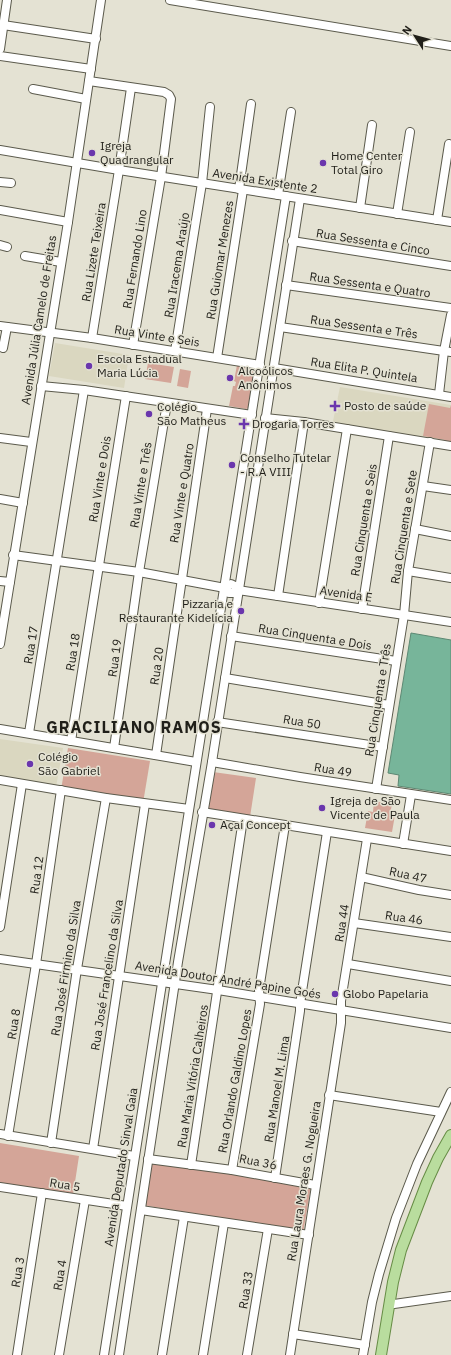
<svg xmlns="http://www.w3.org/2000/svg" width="451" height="1355" font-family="'IBM Plex Sans',sans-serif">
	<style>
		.built { fill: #dad7c0 }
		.green { fill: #d4a598 }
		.water { fill: #77b59a; stroke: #5d8873 }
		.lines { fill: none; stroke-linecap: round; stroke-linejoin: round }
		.minor-casing { stroke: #5b5a4c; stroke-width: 10 }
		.major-casing { stroke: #668c45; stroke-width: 12 }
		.minor { stroke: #fff; stroke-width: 8 }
		.major { stroke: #b9dd9e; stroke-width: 10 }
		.poi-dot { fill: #6a36ad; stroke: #e4e2d3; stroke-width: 1.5 }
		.labels { text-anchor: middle; stroke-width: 3; stroke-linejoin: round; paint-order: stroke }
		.poi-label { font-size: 12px; fill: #201f19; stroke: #e4e2d3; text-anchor: start }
		.street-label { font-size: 12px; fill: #201f19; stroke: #e4e2d3 }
		.district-label { font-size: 16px; font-weight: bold; letter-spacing: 1px; fill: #201f19; stroke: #e4e2d3 }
	</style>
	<rect width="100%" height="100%" fill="#e4e2d3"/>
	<g class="built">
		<path d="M55,343l74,12 -5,33 -75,-12z"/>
		<path d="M340,387l111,18 -6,39 -113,-18z"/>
		<path d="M0,739l63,9 -7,39 -56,-8z"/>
	</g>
	<g class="green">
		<path d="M148,363l26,4 -3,16 -26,-4z"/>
		<path d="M237,365l18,3 -7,40 -2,1 -17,-3 4,-20h2l1,-4 -2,-1z"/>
		<path d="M180,369l11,2 -3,17 -11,-2z"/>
		<path d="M429,404l21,4 1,-3v40l-6,-1v-4l-22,-4z"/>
		<path d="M68,748l82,13 -7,42 -82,-13z"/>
		<path d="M213,772l43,6 -6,39 -42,-8z"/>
		<path d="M374,801l18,3 -2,10 5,1 -3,17 -27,-4 3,-17 5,1z"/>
		<path d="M0,1143l79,13 -6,39 -73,-12z"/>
		<path d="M151,1161l160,25 -8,47 -160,-28z"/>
	</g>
	<path class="water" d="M411,633l40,7v154l-53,-8 1,-11 -11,-2z"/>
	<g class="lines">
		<defs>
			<g id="minor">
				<path d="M170,0l281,46"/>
				<path d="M3,25l93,14"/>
				<path d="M0,49l7,-49"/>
				<path d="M0,56l91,13"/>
				<path d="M89,81l75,11 5,3 2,4 -10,78 -28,168"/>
				<path d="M33,89l53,10"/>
				<path d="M0,150l119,20 332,52"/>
				<path d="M0,182l11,1"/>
				<path d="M239,189l12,-85"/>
				<path d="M278,195l13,-83"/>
				<path d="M360,208l12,-83"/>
				<path d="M0,210l68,12"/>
				<path d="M397,214l13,-82"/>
				<path d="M437,220l12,-76"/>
				<path d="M292,241l159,25"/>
				<path d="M0,245l7,2"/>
				<path d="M25,256l36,6"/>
				<path d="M286,285l165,23"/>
				<path d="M0,326l92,12 168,27"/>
				<path d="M280,327l171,25"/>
				<path d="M92,338l27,-168 12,-82"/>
				<path d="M3,348l4,-21"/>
				<path d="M175,351l27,-168 8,-76"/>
				<path d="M217,358l26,-168"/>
				<path d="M274,368l177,29"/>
				<path d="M41,386l43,4 168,25"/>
				<path d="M439,394l5,-43 7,-36"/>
				<path d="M265,418l39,4 147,24"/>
				<path d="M0,438l31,4"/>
				<path d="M423,486l28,4"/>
				<path d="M0,499l23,4"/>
				<path d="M415,529l36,7"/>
				<path d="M13,555l126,17 86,16 4,5h6l3,-3"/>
				<path d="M408,571l43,7"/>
				<path d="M0,581l10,1"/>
				<path d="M225,588l6,-4 4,2 3,4 213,32"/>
				<path d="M278,596l26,-174"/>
				<path d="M319,603l28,-174"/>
				<path d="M362,609l27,-173"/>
				<path d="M231,636l165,25"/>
				<path d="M0,644l68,-422 33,-222"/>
				<path d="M225,678l164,27"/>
				<path d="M217,722l166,25"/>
				<path d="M0,729l196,33"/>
				<path d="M29,733l55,-343"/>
				<path d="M71,741l55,-345"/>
				<path d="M114,748l25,-176 28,-169"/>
				<path d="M156,755l51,-346"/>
				<path d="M212,762l88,15 151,23"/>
				<path d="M0,780l106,18 83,11"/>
				<path d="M376,789l28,-174 4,-44 22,-129"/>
				<path d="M202,812l249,39"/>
				<path d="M403,844l8,-49"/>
				<path d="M361,877l58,13 32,5"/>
				<path d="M354,923l97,14"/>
				<path d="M0,927l22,-143"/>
				<path d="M0,959l218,31 233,38"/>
				<path d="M348,964l103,17"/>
				<path d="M329,1095l112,17"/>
				<path d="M0,1134l134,22"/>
				<path d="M8,1136l28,-172 25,-174"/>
				<path d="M51,1143l26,-174 29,-171"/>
				<path d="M93,1149l52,-345"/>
				<path d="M148,1159l84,11 83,15"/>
				<path d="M191,1165l52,-346"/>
				<path d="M232,1170l28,-166 -1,-14 26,-165"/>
				<path d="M275,1178l25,-167v-7l27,-172"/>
				<path d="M0,1187l127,19"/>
				<path d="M141,1210l168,25"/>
				<path d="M394,1304l57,-8"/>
				<path d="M293,1334l72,11"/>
				<path d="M17,1355l25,-162"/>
				<path d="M59,1355l26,-155"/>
				<path d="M104,1355c58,-387 123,-772 182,-1159"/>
				<path d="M119,1355l59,-393 34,-200 88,-563"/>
				<path d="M162,1355l22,-138"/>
				<path d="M203,1355l21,-132"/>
				<path d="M247,1355l21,-126"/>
				<path d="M290,1355l51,-332v-22l26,-162"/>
				<path d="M363,1355l9,-53 7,-28 17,-56 21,-54 34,-72"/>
			</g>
			<path id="major" d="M381,1355l12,-73 8,-32 26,-68 11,-24 13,-23"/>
		</defs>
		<use href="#minor" class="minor-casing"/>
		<use href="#major" class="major-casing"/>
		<use href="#minor" class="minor"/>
		<use href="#major" class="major"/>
	</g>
	<g class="poi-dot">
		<circle cx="92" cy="153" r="4"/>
		<circle cx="323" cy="163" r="4"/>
		<circle cx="89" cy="366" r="4"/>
		<circle cx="230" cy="378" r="4"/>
		<path d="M333 400h4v4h4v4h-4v4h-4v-4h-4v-4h4z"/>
		<circle cx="149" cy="414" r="4"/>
		<path d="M242 418h4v4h4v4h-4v4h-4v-4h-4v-4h4z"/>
		<circle cx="232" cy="465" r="4"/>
		<circle cx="241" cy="611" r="4"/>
		<circle cx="30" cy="764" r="4"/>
		<circle cx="322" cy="808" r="4"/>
		<circle cx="212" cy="825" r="4"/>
		<circle cx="335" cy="994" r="4"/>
	</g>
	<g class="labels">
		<g class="poi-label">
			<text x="100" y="150">Igreja<tspan x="100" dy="14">Quadrangular</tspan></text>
			<text x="331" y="160">Home Center<tspan x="331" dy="14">Total Giro</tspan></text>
			<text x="97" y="363">Escola Estadual<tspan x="97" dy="14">Maria Lúcia</tspan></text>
			<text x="238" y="375">Alcoólicos<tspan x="238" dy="14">Anônimos</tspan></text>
			<text x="344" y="410">Posto de saúde</text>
			<text x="157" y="411">Colégio<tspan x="157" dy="14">São Matheus</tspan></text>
			<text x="252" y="428">Drogaria Torres</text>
			<text x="240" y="462">Conselho Tutelar<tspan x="240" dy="14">- R.A VIII</tspan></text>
			<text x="233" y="608" text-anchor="end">Pizzaria e<tspan x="233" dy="14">Restaurante Kidelícia</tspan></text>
			<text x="38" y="761">Colégio<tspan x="38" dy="14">São Gabriel</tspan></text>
			<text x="330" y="805">Igreja de São<tspan x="330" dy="14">Vicente de Paula</tspan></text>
			<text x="220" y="829">Açaí Concept</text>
			<text x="343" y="998">Globo Papelaria</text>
		</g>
		<g class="street-label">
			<text transform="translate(265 181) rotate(9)" y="4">Avenida Existente 2</text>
			<text transform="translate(373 242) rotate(9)" y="4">Rua Sessenta e Cinco</text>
			<text transform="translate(94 252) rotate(-81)" y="4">Rua Lizete Teixeira</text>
			<text transform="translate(135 259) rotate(-81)" y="4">Rua Fernando Lino</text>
			<text transform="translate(220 260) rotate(-81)" y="4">Rua Guiomar Menezes</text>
			<text transform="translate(177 265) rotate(-81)" y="4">Rua Iracema Araújo</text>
			<text transform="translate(370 285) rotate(8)" y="4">Rua Sessenta e Quatro</text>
			<text transform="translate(39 320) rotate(-81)" y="4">Avenida Júlia Camelo de Freitas</text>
			<text transform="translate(364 327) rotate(8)" y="4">Rua Sessenta e Três</text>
			<text transform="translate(157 336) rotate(9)" y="4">Rua Vinte e Seis</text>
			<text transform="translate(364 370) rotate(9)" y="4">Rua Elita P. Quintela</text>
			<text transform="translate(100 479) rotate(-81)" y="4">Rua Vinte e Dois</text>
			<text transform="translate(141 485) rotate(-81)" y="4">Rua Vinte e Três</text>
			<text transform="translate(182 493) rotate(-81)" y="4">Rua Vinte e Quatro</text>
			<text transform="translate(364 520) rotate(-81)" y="4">Rua Cinquenta e Seis</text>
			<text transform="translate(404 527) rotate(-81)" y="4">Rua Cinquenta e Sete</text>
			<text transform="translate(346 594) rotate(8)" y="4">Avenida E</text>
			<text transform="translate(315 637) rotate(9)" y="4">Rua Cinquenta e Dois</text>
			<text transform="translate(31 645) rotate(-81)" y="4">Rua 17</text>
			<text transform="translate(73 652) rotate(-81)" y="4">Rua 18</text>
			<text transform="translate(115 658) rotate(-82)" y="4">Rua 19</text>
			<text transform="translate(157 666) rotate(-82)" y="4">Rua 20</text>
			<text transform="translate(378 700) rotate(-81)" y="4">Rua Cinquenta e Três</text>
			<text transform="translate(302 722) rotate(9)" y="4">Rua 50</text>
			<text transform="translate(333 770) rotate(9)" y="4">Rua 49</text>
			<text transform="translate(37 875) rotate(-82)" y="4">Rua 12</text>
			<text transform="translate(408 875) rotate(12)" y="4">Rua 47</text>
			<text transform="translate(404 918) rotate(8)" y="4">Rua 46</text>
			<text transform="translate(342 923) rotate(-81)" y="4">Rua 44</text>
			<text transform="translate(66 968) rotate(-81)" y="4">Rua José Firmino da Silva</text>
			<text transform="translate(107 975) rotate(-81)" y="4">Rua José Francelino da Silva</text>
			<text transform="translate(228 980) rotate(9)" y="4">Avenida Doutor André Papine Goés</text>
			<text transform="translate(14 1024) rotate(-81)" y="4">Rua 8</text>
			<text transform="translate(193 1076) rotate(-81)" y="4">Rua Maria Vitória Calheiros</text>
			<text transform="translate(235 1081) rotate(-80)" y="4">Rua Orlando Galdino Lopes</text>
			<text transform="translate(277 1089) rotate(-81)" y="4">Rua Manoel M. Lima</text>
			<text transform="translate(258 1162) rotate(11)" y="4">Rua 36</text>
			<text transform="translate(121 1167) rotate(-81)" y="4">Avenida Deputado Sinval Gaia</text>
			<text transform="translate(304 1181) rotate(-81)" y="4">Rua Laura Moraes G. Nogueira</text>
			<text transform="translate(65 1185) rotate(9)" y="4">Rua 5</text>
			<text transform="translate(18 1272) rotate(-81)" y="4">Rua 3</text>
			<text transform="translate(60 1275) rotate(-81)" y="4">Rua 4</text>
			<text transform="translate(246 1290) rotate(-81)" y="4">Rua 33</text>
		</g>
		<g class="district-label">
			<text x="134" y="733">GRACILIANO RAMOS</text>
		</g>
	</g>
	<g transform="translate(415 36) rotate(306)" stroke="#e4e2d3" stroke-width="3" paint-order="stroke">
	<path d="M0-3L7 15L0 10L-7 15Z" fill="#201f19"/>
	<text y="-6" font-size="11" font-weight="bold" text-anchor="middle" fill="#201f19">N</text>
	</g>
</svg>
